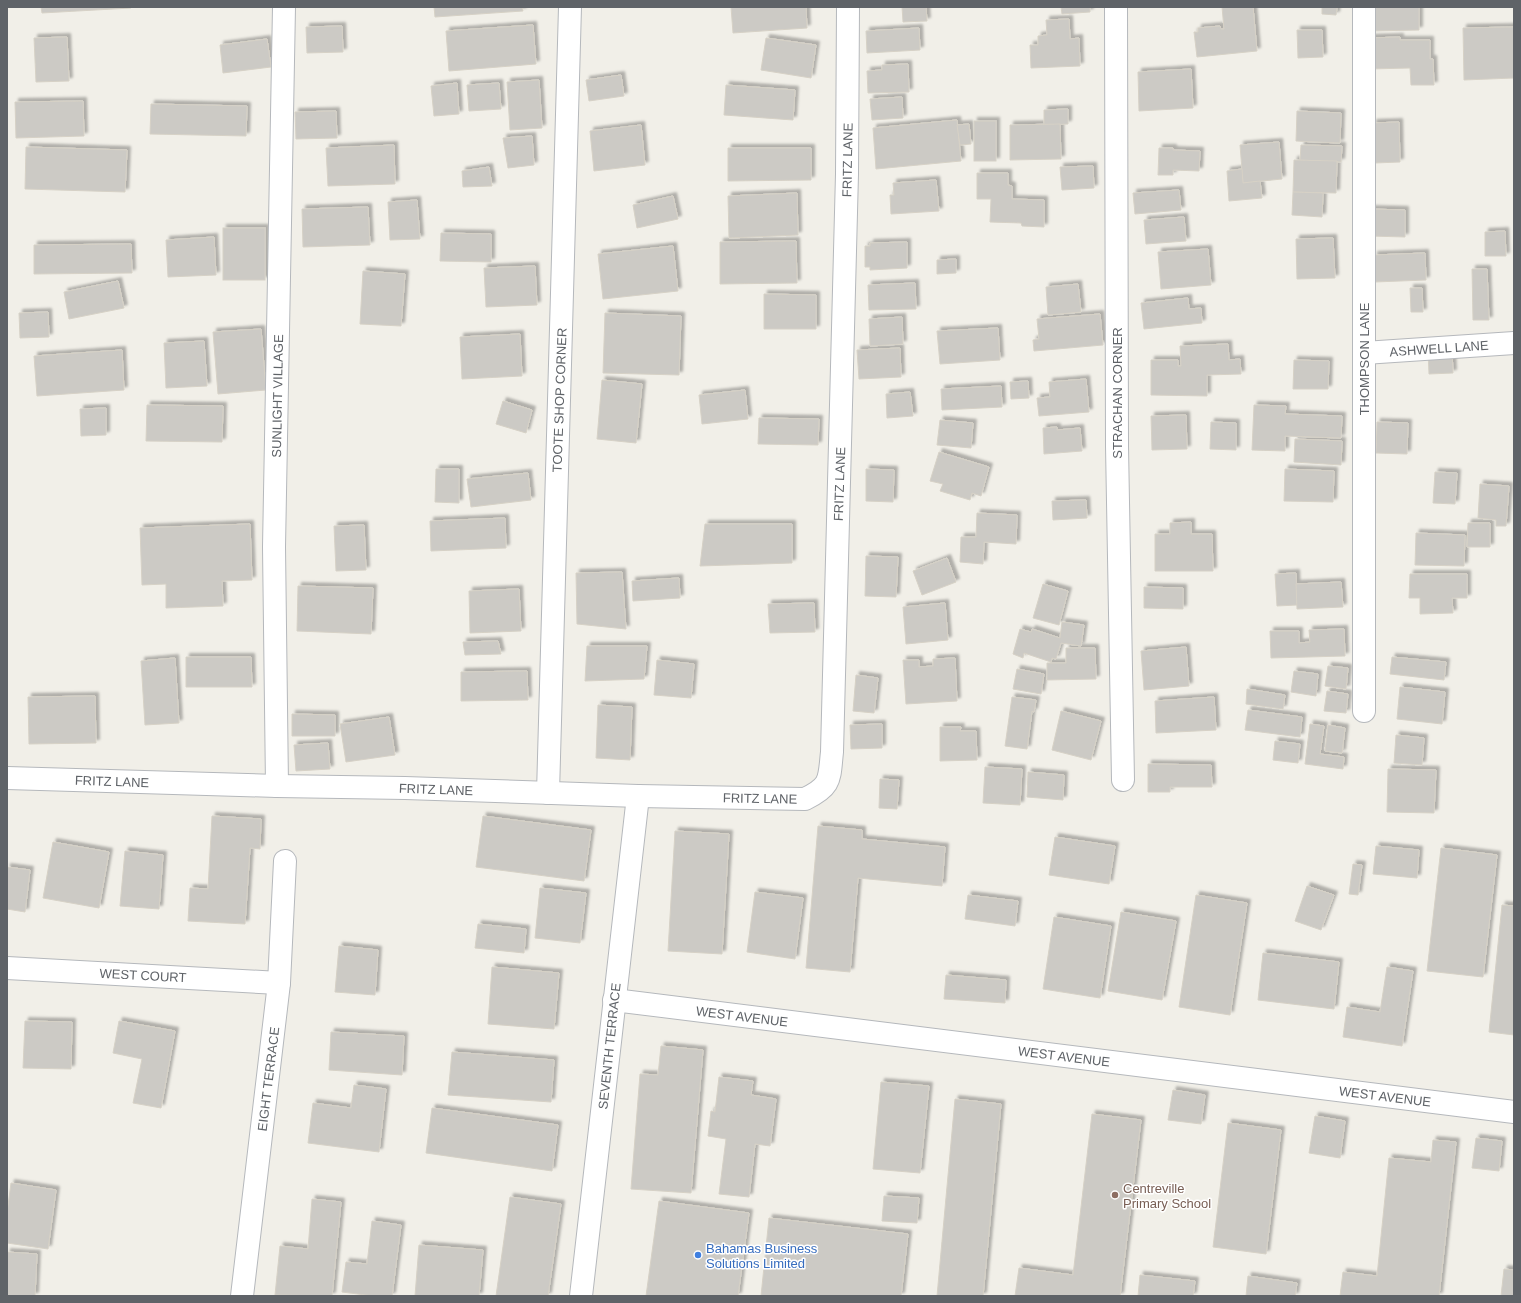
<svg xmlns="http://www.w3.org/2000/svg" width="1521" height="1303" font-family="Helvetica,sans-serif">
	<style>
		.building { fill: #cccac5; stroke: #d6d1c6; filter: url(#shadow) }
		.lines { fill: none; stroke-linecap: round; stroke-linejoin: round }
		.street-casing { stroke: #b5b8bc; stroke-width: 24 }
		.street { stroke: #fff; stroke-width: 22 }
		.education-dot { fill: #8d6e63; stroke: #fff; stroke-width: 1.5 }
		.shop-dot { fill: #3f7fe0; stroke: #fff; stroke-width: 1.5 }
		.labels { text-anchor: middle; stroke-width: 3; stroke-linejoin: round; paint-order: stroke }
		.street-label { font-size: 13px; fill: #5f6368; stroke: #fff }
		.education-label { font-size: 13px; fill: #785e54; stroke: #fff; text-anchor: start }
		.shop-label { font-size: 13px; fill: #366cbe; stroke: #fff; text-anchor: start }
	</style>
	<defs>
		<filter id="shadow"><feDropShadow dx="3.5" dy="-3.5" stdDeviation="1" flood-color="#0004"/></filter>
	</defs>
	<rect width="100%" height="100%" fill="#f1efe8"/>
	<g class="building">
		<path d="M41,7h90v1l-89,5z"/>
		<path d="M434,7h88l1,4 -88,6z"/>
		<path d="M731,7h75l1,21 -74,5z"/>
		<path d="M902,7h24l1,14 -24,1z"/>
		<path d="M1061,7h29v5l-28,2z"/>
		<path d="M1222,7h31l4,44 -60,6 -3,-25h4v-4l22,-2 1,3h3z"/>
		<path d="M1322,7h15l-1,8 -14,-1z"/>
		<path d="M1371,7h48v23l-48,1z"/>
		<path d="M1069,19l1,20 9,-1 1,28 -49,2 -1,-23h8v-9l9,-1 -1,-15z"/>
		<path d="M533,25l3,39 -87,7 -3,-40z"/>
		<path d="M342,26l1,26 -36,1 -1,-26z"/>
		<path d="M1514,27v51l-50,2 -1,-52z"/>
		<path d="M919,28l1,22 -53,3 -1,-22z"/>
		<path d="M1297,30h25l1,27 -25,1z"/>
		<path d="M67,37l2,44 -33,1 -2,-44z"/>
		<path d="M1400,37v3h30v19h3l1,26h-23l-1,-17 -40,1 -1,-31z"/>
		<path d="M766,38l50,7 -5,33 -50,-8z"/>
		<path d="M267,39l4,28 -48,6 -3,-28z"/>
		<path d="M908,64l1,28 -41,1 -1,-22 15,-1v-5z"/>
		<path d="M1191,69l2,39 -54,3 -1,-39z"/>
		<path d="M621,75l3,21 -35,5 -3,-21z"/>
		<path d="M539,80l3,48 -32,2 -3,-48z"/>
		<path d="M457,83l2,31 -25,2 -3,-30z"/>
		<path d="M499,83l2,26 -32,2 -2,-26z"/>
		<path d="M726,85l69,5 -2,30 -69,-5z"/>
		<path d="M902,97l1,21 -31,2 -2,-21z"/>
		<path d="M83,101l1,35 -68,2 -1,-36z"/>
		<path d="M151,104l96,2 -1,30 -96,-2z"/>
		<path d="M1068,109v15l-24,1v-15z"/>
		<path d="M336,111l1,27 -41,1 -1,-27z"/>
		<path d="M1297,111l44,2 -1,30 -44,-2z"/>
		<path d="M957,120l4,41 -85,8 -3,-41z"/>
		<rect x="974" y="121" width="22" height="40"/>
		<path d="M1399,122l1,40 -25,1 -2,-40z"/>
		<path d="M969,124l2,20 -11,1 -3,-20z"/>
		<path d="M1060,124l1,35 -51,1v-35z"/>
		<path d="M641,125l4,40 -51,6 -4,-40z"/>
		<path d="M532,136l2,29 -26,3 -5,-30z"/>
		<path d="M1279,142l3,37 -39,4 -3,-38z"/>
		<path d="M394,145l1,39 -67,2 -2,-38z"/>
		<path d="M1301,145l41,1 -1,16 -41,-2z"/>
		<path d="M26,147l101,3 -2,42 -100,-3z"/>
		<path d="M728,148h83v32l-83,1z"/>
		<path d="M1159,148h14v2l27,1 -1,20 -26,-1v5h-15z"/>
		<path d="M1294,160l43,1 -1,32 -43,-1z"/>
		<path d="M1093,166l1,22 -32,2 -2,-23z"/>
		<path d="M489,167l3,19 -29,1 -1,-16z"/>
		<path d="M1242,169l1,14 17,-2 2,17 -33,3 -2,-30z"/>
		<path d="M977,173h31v12l4,1v13l32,1v27l-22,-1 -1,-3 -31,-1 1,-23h-14z"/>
		<path d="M936,180l3,31 -48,3 -1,-19h4l-1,-12z"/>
		<path d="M1179,190l2,20 -46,4 -2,-21z"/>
		<path d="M1293,192l30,1 -1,24 -30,-2z"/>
		<path d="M797,193l1,42 -69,3 -1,-42z"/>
		<path d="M673,196l5,23 -41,9 -4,-23z"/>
		<path d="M417,200l3,39 -30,1 -2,-38z"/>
		<path d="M368,207l2,38 -67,2 -1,-38z"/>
		<path d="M1369,209l36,1v27l-36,-1z"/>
		<path d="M1184,217l2,24 -40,3 -2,-24z"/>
		<rect x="223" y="228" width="42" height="52"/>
		<path d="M1505,231l1,25h-21v-24z"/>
		<path d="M441,233l50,1v28l-51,-1z"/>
		<path d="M214,237l2,38 -48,2 -2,-37z"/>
		<path d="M1333,238l2,40 -38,1 -1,-40z"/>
		<path d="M796,241l1,42 -77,1v-42z"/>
		<path d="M907,242v26l-37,2v-3h-5v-21h5v-3z"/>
		<path d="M131,244l1,29 -98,1v-29z"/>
		<path d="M673,246l5,45 -75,8 -5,-45z"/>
		<path d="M1208,249l3,36 -50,4 -3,-37z"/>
		<path d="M1425,253l1,27 -51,2 -1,-27z"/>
		<path d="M956,259v14l-19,1v-14z"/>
		<path d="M535,266l2,39 -51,2 -2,-39z"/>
		<path d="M1472,269h15l2,51h-16z"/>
		<path d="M363,271l42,3 -4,52 -41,-2z"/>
		<path d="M118,281l6,27 -55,11 -5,-27z"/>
		<path d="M915,283l1,26 -47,1 -1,-25z"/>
		<path d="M1078,284l3,28 -33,3 -2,-28z"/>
		<path d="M1410,288h12l1,24h-12z"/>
		<path d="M764,294l52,1v34h-52z"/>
		<path d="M1188,298l1,11 12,-1 1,15 -58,6 -3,-26z"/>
		<path d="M48,312l1,25 -29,1 -1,-25z"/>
		<path d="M605,313l76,3 -2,59 -76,-2z"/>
		<path d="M1100,314l3,31 -69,6 -1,-11 6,-1 -2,-20z"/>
		<path d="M902,317l1,27 -33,2 -1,-27z"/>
		<path d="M998,328l2,32 -60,4 -3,-33z"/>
		<path d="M261,329l5,61 -48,4 -5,-62z"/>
		<path d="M520,334l2,42 -60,3 -2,-42z"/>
		<path d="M204,341l3,45 -41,2 -2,-45z"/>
		<path d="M1228,344l1,16 11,-1 1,15 -34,1v21l-56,-1v-35h27v6h3l-1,-20z"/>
		<path d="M900,348l1,29 -42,2 -2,-29z"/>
		<path d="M122,350l2,40 -87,6 -3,-40z"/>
		<path d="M1452,350l1,23 -24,1 -1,-22z"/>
		<path d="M1294,360l35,1 -1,28h-35z"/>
		<path d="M1086,379l3,33 -50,4 -2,-18 13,-1 -1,-15z"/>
		<path d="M602,380l40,4 -6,59 -39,-4z"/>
		<path d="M1028,381l1,17 -18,1 -1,-17z"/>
		<path d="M1001,386l1,21 -60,3 -1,-21z"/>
		<path d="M745,390l3,29 -46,5 -3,-29z"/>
		<path d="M910,392l3,24 -26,2 -1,-24z"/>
		<path d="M503,401l29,9 -6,23 -30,-9z"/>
		<path d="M147,405l76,1 -1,36 -76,-1z"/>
		<path d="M1254,405l32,1 -1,8 57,2 -1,22 -56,-2v15l-33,-1z"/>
		<path d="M106,408v27l-25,1 -1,-27z"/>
		<path d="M1186,415l1,34 -35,1 -1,-34z"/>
		<path d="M759,418l60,1 -1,26 -60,-1z"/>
		<path d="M940,420l33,3 -2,25 -34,-3z"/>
		<path d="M1211,422l25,1v27l-26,-1z"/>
		<path d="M1377,422l31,1 -1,31 -31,-1z"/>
		<path d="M1057,427v3l23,-2 2,23 -38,3 -1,-26z"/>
		<path d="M1295,439l47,2 -1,24 -47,-3z"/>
		<path d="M939,452l50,15 -8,29 -9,-3 -2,7 -30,-9 3,-7 -13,-3z"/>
		<path d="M436,469h23v34l-24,-1z"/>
		<path d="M866,469l28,1 -1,32 -27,-1z"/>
		<path d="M1285,469l49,2 -1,31 -49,-1z"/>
		<path d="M1435,472l22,1 -2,31 -22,-1z"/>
		<path d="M528,473l3,27 -60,7 -4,-28z"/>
		<path d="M1480,484l29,2 -3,40h-10v-6l-18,-2z"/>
		<path d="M1086,500l1,18 -34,2 -1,-19z"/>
		<path d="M977,513l40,2 -1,29 -32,-2 -1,22 -23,-2 1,-25h15z"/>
		<path d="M505,518l1,30 -75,3 -1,-30z"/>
		<path d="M1191,522v12h21l1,37h-58v-37h15v-11z"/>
		<path d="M1468,523h22v24h-23z"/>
		<path d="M250,524l2,56 -30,1 1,25 -57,2v-24l-24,1 -2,-57z"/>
		<path d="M705,524h87v39l-92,3z"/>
		<path d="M364,525l2,45 -30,1 -2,-45z"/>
		<path d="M1416,533l49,2 -1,31 -49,-1z"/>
		<path d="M866,556l32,1 -2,40 -31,-1z"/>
		<path d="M947,558l9,24 -34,13 -9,-24z"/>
		<path d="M622,572l4,57 -49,-5 -1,-51z"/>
		<path d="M1296,573l1,32 -20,1 -2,-32z"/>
		<path d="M1410,574h57v24h-15l1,15 -33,1v-16h-11z"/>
		<path d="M679,578l1,20 -47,3 -1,-20z"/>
		<path d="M1341,582l2,25 -46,2 -1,-25z"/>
		<path d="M1043,584l25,7 -9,34 -26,-7z"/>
		<path d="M298,586l75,2 -2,46 -74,-3z"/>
		<path d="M1144,587l39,1v21l-39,-1z"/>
		<path d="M519,589l2,42 -51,2 -1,-42z"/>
		<path d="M814,603l1,29 -45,1 -2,-29z"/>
		<path d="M945,603l3,37 -42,4 -3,-37z"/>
		<path d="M1062,622l22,3 -3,21 -20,-3 -5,16 -4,-1 -1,4 -27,-9 -1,5 -10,-4 7,-25 11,3 1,-3 28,9z"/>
		<path d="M1344,629l1,27 -74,2 -1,-27h29v12l11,-1 -1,-12z"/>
		<path d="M498,641l3,13 -36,1 -2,-13z"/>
		<path d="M587,646h60l-3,33 -59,2z"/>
		<path d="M1186,647l3,39 -45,4 -3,-39z"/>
		<path d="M1066,648h29l1,31 -49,1v-17h19z"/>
		<path d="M186,657h65l1,30h-66z"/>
		<path d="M1392,657l54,5 -2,18 -54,-6z"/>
		<path d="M175,658l4,65 -34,2 -4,-64z"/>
		<path d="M955,658l2,43 -51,3 -3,-44h16v7l14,-1v-7z"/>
		<path d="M657,660l37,4 -3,34 -37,-3z"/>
		<path d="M1328,666l20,2 -2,21 -21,-3z"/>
		<path d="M1017,669l27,5 -3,20 -28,-5z"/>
		<path d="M527,671l1,29 -67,1v-29z"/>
		<path d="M1294,671l24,3 -2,22 -25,-4z"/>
		<path d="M856,675l22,3 -4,35 -21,-2z"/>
		<path d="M1400,687l45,5 -3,32 -45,-5z"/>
		<path d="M1247,689l38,6 -2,14 -37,-5z"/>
		<path d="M1327,691l21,3 -2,19 -22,-2z"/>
		<path d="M95,696l1,47 -67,1 -1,-47z"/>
		<path d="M1012,697l24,3 -2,12 -2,-1 -5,38 -22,-3z"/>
		<path d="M1214,697l2,33 -60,3 -1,-32z"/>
		<path d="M598,705l34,2 -2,53 -34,-2z"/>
		<path d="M1248,710l54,7 -2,20 -55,-7z"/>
		<path d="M1061,711l40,10 -10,39 -39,-10z"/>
		<path d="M292,714l43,1v21h-43z"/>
		<path d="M389,717l6,38 -49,7 -6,-38z"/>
		<path d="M882,724v24l-31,1 -1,-24z"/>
		<path d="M1310,724l14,2 -4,28 24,3 -1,12 -38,-5z"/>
		<path d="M1328,725l17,3 -3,25 -17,-2z"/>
		<path d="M940,727h21l-1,4h16l1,29 -37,1z"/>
		<path d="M1396,735l28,3 -2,27 -28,-2z"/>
		<path d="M1275,741l25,3 -2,19 -25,-3z"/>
		<path d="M328,743l2,26 -34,2 -2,-26z"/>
		<path d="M1148,764l63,1 1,22h-42v5h-22z"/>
		<path d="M985,767l37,2 -2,36 -37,-2z"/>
		<path d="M1388,769l48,1 -2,43 -47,-1z"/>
		<path d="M1028,772l36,3 -1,25 -36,-3z"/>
		<path d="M880,779l19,1 -2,29 -18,-1z"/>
		<path d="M212,816l49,3 -1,30 -10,-1 -5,76 -57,-3 2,-33 18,1z"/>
		<path d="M483,816l108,14 -7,51 -108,-14z"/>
		<path d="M818,826l44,4v9l83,8 -3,39 -84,-8 -8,94 -44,-4z"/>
		<path d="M675,831l54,3 -7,120 -54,-3z"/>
		<path d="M1055,837l60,9 -6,38 -60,-9z"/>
		<path d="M53,842l56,10 -10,56 -56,-10z"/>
		<path d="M1376,846l43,4 -2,28 -44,-4z"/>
		<path d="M1441,848l56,7 -14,122 -56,-6z"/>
		<path d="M125,851l38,4 -4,54 -39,-3z"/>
		<path d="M1353,864l9,1 -4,30 -9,-1z"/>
		<path d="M7,867l23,3 -5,42 -18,-3z"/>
		<path d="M1307,886l27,9 -13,35 -26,-9z"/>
		<path d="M540,888l46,5 -6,50 -45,-5z"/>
		<path d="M755,892l48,6 -8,61 -48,-7z"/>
		<path d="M968,895l50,6 -3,25 -50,-7z"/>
		<path d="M1196,895l51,8 -17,112 -51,-8z"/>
		<path d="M1502,905l12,1v129l-25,-3z"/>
		<path d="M1121,912l55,9 -14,79 -54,-9z"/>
		<path d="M1054,917l57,9 -11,72 -57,-9z"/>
		<path d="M478,924l48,5 -2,24 -49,-5z"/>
		<path d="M339,946l39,4 -3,45 -40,-3z"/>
		<path d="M1263,953l76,9 -5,47 -76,-9z"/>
		<path d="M492,967l67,6 -5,56 -66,-5z"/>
		<path d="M1387,967l26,4 -11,75 -59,-9 4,-30 33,5z"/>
		<path d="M946,975l60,5 -1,23 -61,-4z"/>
		<path d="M25,1021l47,1 -1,47 -48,-1z"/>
		<path d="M119,1021l56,10 -14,77 -28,-5 9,-44 -29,-6z"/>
		<path d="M331,1032l73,4 -2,39 -73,-5z"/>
		<path d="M661,1046l42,4 -12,143 -60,-4 9,-115 18,1z"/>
		<path d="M452,1052l102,8 -3,42 -103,-7z"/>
		<path d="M719,1077l34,4 -2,14 25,4 -6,47 -15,-2 -6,53 -30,-3 7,-55 -18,-3 3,-25 4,1z"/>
		<path d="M881,1082l48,4 -9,87 -47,-4z"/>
		<path d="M354,1085l32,4 -7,63 -71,-9 5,-40 38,5z"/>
		<path d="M1173,1090l32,5 -4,29 -33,-4z"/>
		<path d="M955,1099l46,5 -18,192h-46z"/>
		<path d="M432,1108l126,17 -6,46 -126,-18z"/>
		<path d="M1092,1114l49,6 -21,176h-105l4,-28 54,7z"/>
		<path d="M1315,1116l30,5 -5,37 -31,-5z"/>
		<path d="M1228,1123l53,7 -15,124 -53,-7z"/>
		<path d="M1476,1138l26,3 -3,30 -27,-3z"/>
		<path d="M1433,1140l23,2 -17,154h-99l3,-24 34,4 12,-118 42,4z"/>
		<path d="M11,1183l45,7 -8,59 -41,-6v-30z"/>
		<path d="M884,1196l35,2 -2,25 -35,-2z"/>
		<path d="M510,1197l51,7 -13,92h-52z"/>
		<path d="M312,1199l29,3 -9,94 -57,-1 5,-49 28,3z"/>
		<path d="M659,1201l90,12 -11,83h-92z"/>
		<path d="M769,1218l139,16 -7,62h-140z"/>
		<path d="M372,1221l29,4 -9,71h-19l-31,-4 4,-30 21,2z"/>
		<path d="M419,1245l64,5 -4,46h-64z"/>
		<path d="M7,1252l30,2 -2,42h-28z"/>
		<path d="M1504,1269l10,1v26h-13z"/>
		<path d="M1140,1275l55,6 -2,15h-55z"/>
		<path d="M1248,1276l49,7 -2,13h-49z"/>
	</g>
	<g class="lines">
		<defs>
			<g id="street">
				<path d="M1116,7l1,439 6,334"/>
				<path d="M1364,7c-1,235 2,470 0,704"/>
				<path d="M1364,353l150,-10"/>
				<path d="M7,778l270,8 128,2 233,8 167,3c27,-13 24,-20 27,-47l15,-578 1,-167"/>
				<path d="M277,786l-3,-239 10,-540"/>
				<path d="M548,793l22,-786"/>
				<path d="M7,968l272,15"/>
				<path d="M614,1000l900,112"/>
				<path d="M242,1296l37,-313 6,-122"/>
				<path d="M581,1296l57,-500"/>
			</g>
		</defs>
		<use href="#street" class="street-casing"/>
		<use href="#street" class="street"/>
	</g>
	<circle class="education-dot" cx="1115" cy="1195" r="4"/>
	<circle class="shop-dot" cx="698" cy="1255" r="4"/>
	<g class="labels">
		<g class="street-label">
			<text transform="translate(847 160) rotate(-89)" y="5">FRITZ LANE</text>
			<text transform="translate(1439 348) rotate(-4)" y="5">ASHWELL LANE</text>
			<text transform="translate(1364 359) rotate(-90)" y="5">THOMPSON LANE</text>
			<text transform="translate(1117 393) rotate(-90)" y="5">STRACHAN CORNER</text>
			<text transform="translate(277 396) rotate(-89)" y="5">SUNLIGHT VILLAGE</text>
			<text transform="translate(559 400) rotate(-88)" y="5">TOOTE SHOP CORNER</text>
			<text transform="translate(839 484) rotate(-88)" y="5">FRITZ LANE</text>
			<text transform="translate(112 781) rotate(2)" y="5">FRITZ LANE</text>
			<text transform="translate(436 789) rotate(2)" y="5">FRITZ LANE</text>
			<text transform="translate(760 798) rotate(1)" y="5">FRITZ LANE</text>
			<text transform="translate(143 975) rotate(3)" y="5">WEST COURT</text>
			<text transform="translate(742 1016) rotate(7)" y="5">WEST AVENUE</text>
			<text transform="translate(609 1046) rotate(-84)" y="5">SEVENTH TERRACE</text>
			<text transform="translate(1064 1056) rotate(7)" y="5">WEST AVENUE</text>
			<text transform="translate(268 1079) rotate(-83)" y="5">EIGHT TERRACE</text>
			<text transform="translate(1385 1096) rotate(7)" y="5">WEST AVENUE</text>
		</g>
		<g class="education-label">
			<text x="1123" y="1193">Centreville<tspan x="1123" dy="15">Primary School</tspan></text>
		</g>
		<g class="shop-label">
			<text x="706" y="1253">Bahamas Business<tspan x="706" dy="15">Solutions Limited</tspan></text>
		</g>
	</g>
	<rect width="1521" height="1303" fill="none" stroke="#5f6368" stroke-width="16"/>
</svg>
